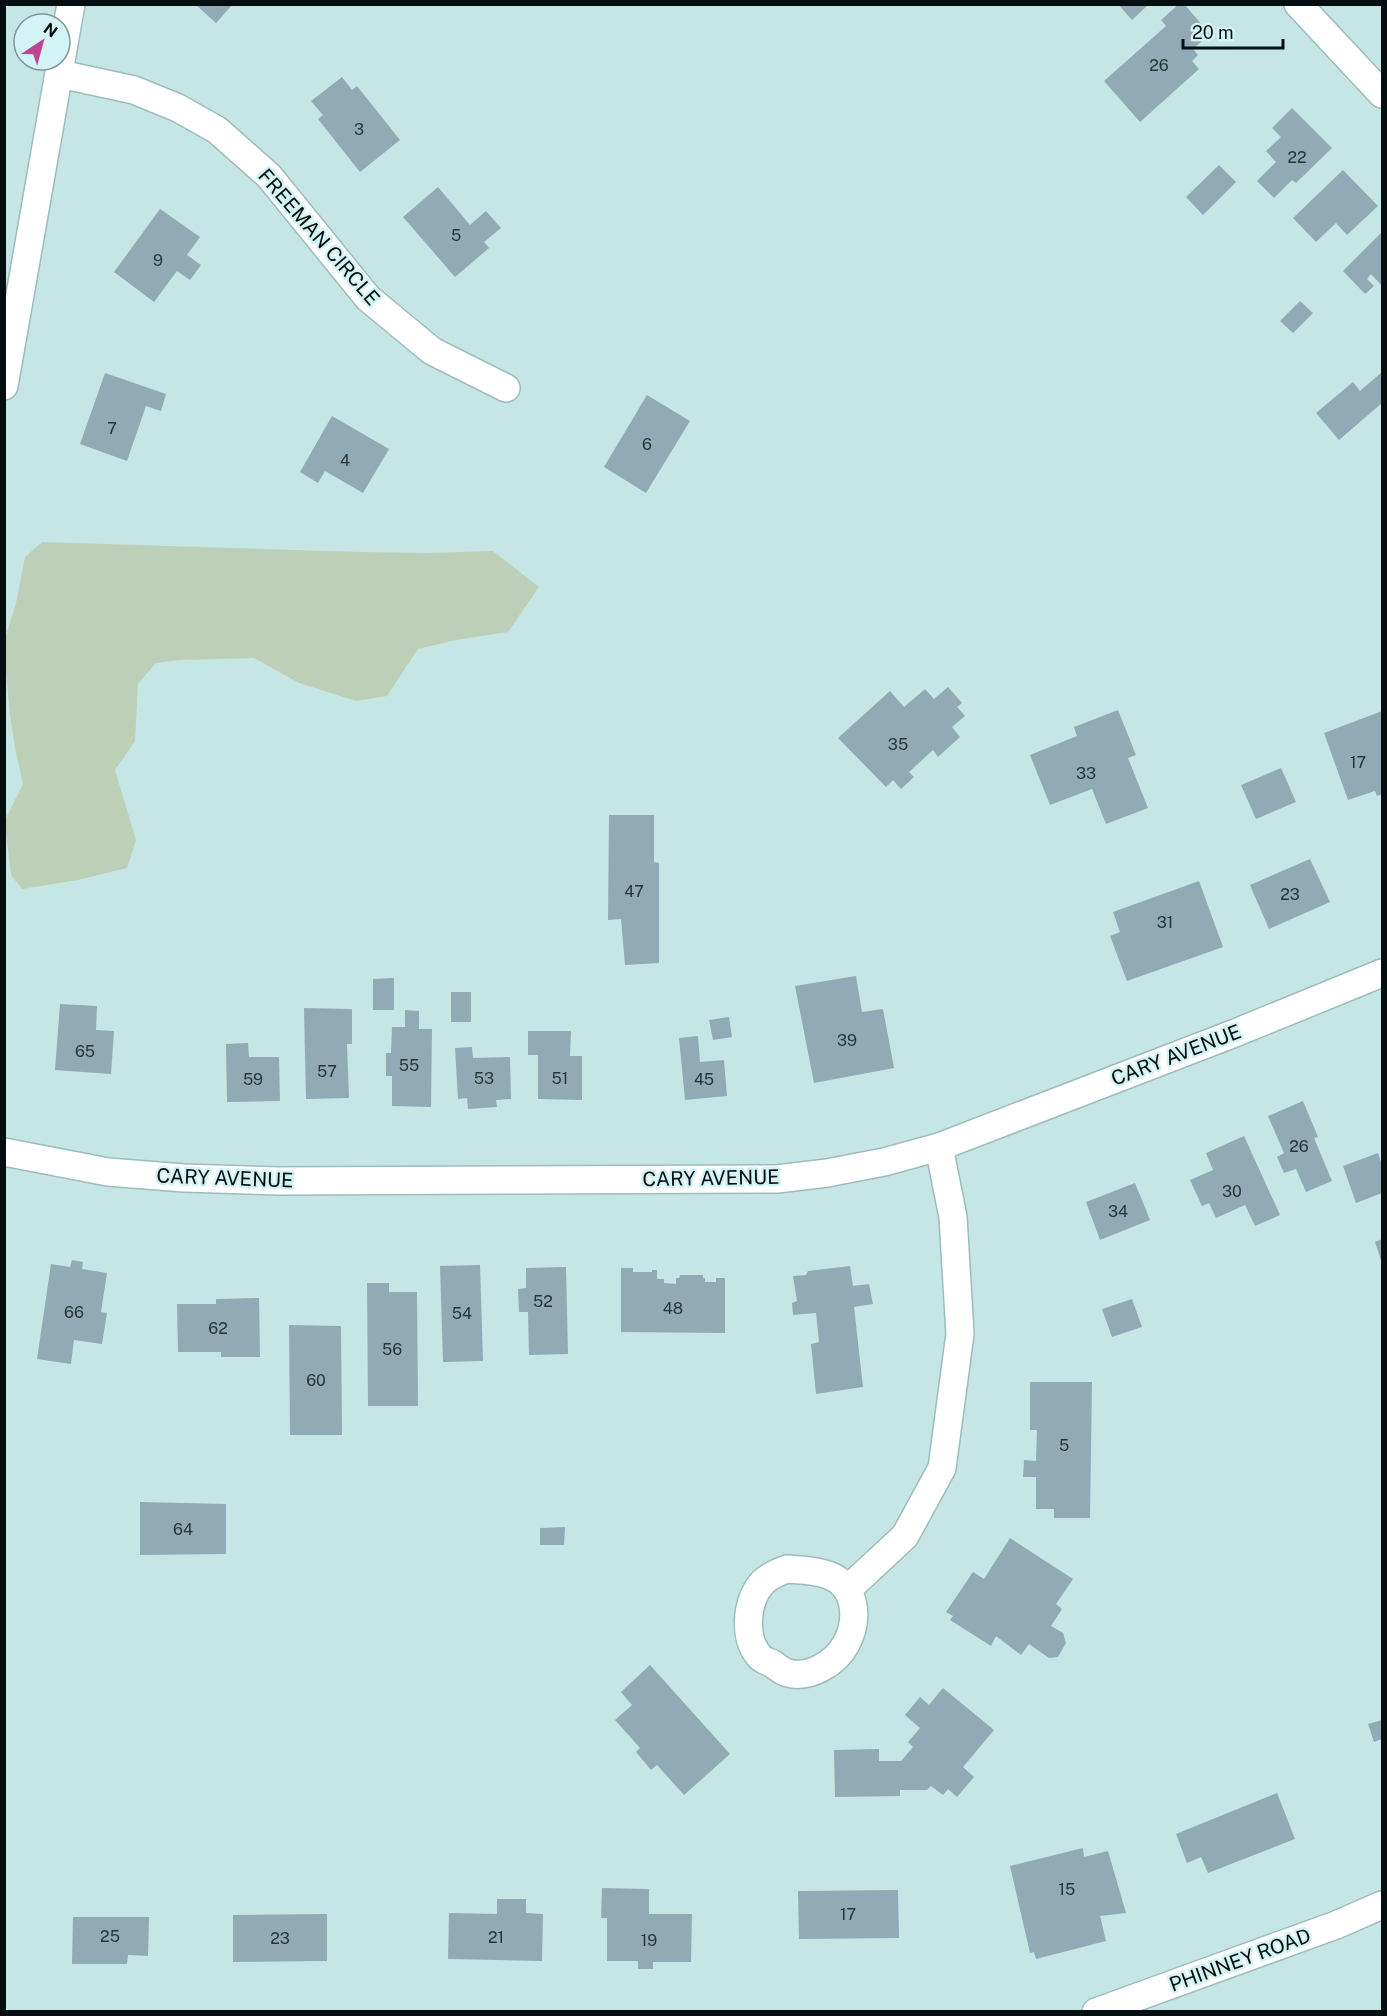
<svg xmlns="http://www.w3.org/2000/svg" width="1387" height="2016" font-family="'Public Sans',sans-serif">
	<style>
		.green { fill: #bbd0b7 }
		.building { fill: #91aab6 }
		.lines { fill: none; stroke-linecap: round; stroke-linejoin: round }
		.street-casing { stroke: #9dbcbc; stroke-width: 30 }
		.street { stroke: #fff; stroke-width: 27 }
		.labels { text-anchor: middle; stroke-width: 5; stroke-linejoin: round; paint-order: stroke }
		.number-label { font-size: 16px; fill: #273538 }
		.street-label { font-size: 20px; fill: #040e0e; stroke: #d3f3f4 }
	</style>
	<rect width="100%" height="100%" fill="#c6e6e6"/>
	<path class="green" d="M42,542l318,10 70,1 63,-2 46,36 -31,45 -52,8 -38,9 -31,47 -31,5 -57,-18 -45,-25 -74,2 -24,3 -18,21 -3,57 -20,29 21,70 -9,28 -49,12 -56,9 -11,-14 -6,-50v-5l18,-36 -8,-36 -5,-33 -5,-54v-22l11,-36 9,-46z"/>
	<g class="building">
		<path d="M195,4h38l-17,19z"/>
		<path d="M1118,4h31l-17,16z"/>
		<path d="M1179,4h5l26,30 -17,15 5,6 -6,6 7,8 -59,53 -36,-41 62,-55 -5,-6z"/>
		<path d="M342,77l10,13 5,-4 43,54 -40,32 -42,-53 5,-4 -12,-14z"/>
		<path d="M1292,108l40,40 -36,35 -4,-3 -18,18 -17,-17 19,-19 -10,-11 15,-14 -9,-9z"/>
		<path d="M1219,165l17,17 -33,33 -17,-18z"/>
		<path d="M1343,170l35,36 -31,29 -11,-12 -20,19 -23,-24z"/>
		<path d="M438,187l32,38 16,-14 15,17 -17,14 5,6 -34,29 -52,-60z"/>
		<path d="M160,209l40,28 -13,18 14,10 -11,15 -13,-9 -23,31 -40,-30z"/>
		<path d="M1382,232v54l-11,-12 -4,5 7,7 -9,8 -22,-23z"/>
		<path d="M1300,301l13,12 -20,20 -13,-12z"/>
		<path d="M1382,372v31l-43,37 -23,-27 37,-31 7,9z"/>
		<path d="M105,373l61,21 -5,17 -15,-5 -19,55 -47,-17z"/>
		<path d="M647,395l43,26 -44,72 -42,-26z"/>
		<path d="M332,416l57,33 -26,44 -38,-22 -7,12 -18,-11z"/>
		<path d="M948,687l14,16 -5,4 8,9 -13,11 8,10 -22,20 -5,-7 -24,22 5,5 -13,12 -8,-9 -7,7 -48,-49 52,-47 14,16 21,-18 9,10z"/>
		<path d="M1118,710l18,45 -8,3 20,50 -42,16 -14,-35 -42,16 -20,-50 47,-19 -3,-9z"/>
		<path d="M1382,711v83l-5,2 -2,-5 -27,9 -24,-67z"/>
		<path d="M1281,768l15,34 -40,17 -15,-34z"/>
		<path d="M609,815h45v47l5,1v100l-34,2 -4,-46 -13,1z"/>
		<path d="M1310,859l20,43 -61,27 -19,-44z"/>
		<path d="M1199,881l24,66 -96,34 -17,-45 10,-4 -7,-20z"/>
		<path d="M856,976l6,36 21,-3 11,59 -80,15 -19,-97z"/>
		<path d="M394,978v32h-21v-31z"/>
		<rect x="451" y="992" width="20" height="30"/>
		<path d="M60,1004l37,2 -1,24 18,1 -3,43 -56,-4z"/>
		<path d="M304,1008l48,1v35h-5l2,54 -43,1z"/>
		<path d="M405,1010l14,1v18h13l-1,78 -39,-1v-30h-6v-23h5l1,-26h13z"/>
		<path d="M729,1017l3,20 -19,3 -4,-20z"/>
		<path d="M528,1031h43l-1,25h12v44l-44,-1v-44h-10z"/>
		<path d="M698,1036l2,26 24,-2 3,36 -42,4 -6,-62z"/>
		<path d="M248,1043l1,14h30l1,44 -53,1 -1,-58z"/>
		<path d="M472,1047l1,11 37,-1 1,42 -15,1 1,7 -29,2 -1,-11 -9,1 -3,-51z"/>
		<path d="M1303,1101l15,36 -4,1 18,43 -26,11 -10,-23 -12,4 -7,-16 7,-4 -16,-37z"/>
		<path d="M1244,1136l36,79 -25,11 -10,-21 -29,13 -7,-15 -7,3 -12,-26 23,-10 -7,-17z"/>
		<path d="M1378,1153l4,12v28l-26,10 -13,-37z"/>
		<path d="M1135,1183l15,37 -50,20 -14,-38z"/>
		<path d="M1382,1239v24l-7,-21z"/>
		<path d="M72,1260l11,2 -1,7 25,4 -6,39 6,1 -5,31 -28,-4 -3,24 -34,-5 14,-95 19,3z"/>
		<path d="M480,1265l3,96 -40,1 -3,-96z"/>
		<path d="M850,1266l3,20 16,-2 4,20 -19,3 9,80 -47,7 -5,-50 8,-2 -3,-29 -23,2 -1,-12 5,-2 -4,-25 13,-1 2,-4z"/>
		<path d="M566,1267l2,87 -39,1 -1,-43h-9l-1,-23 8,-1v-20z"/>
		<path d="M621,1268h12v4h19v-2h5v9h7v4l12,1v-6h3l1,-3h23v3h2v4h11v-4h9v55l-104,-1z"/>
		<path d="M367,1283h22v9h28l1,114h-50z"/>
		<path d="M259,1298l1,59h-39v-5h-43l-1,-48h39v-5z"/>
		<path d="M1132,1299l10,28 -30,10 -10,-28z"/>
		<path d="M289,1325l52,1 1,109h-52z"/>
		<path d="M1030,1382h62l-2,136h-36v-9h-18v-32h-13l1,-17 12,1 1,-31h-7z"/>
		<path d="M140,1502l86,2v50l-86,1z"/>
		<path d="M565,1527l-1,18h-24v-17z"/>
		<path d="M1010,1538l63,41 -17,25 6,5 -11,17 12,7 3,10 -8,14 -9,1 -20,-14 -8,11 -25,-19 -5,10 -41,-26 3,-4 -7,-4 27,-40 11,7z"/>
		<path d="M650,1665l80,89 -46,41 -27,-30 -6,5 -15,-18 4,-4 -25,-28 17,-15 -11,-13z"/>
		<path d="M943,1688l51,42 -31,37 11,10 -17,20 -9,-8 -5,6 -12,-9 -4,4h-27v6l-65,1 -1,-47 45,-1v12h22l12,-14 -5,-5 12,-14 -15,-13 15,-18 9,8z"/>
		<path d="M1382,1720v19l-8,3 -6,-18z"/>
		<path d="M1277,1793l18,46 -87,34 -7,-16 -14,6 -11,-29z"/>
		<path d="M1083,1848l1,9 24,-6 18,62 -26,3 6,25 -70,18 -2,-7 -4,1 -20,-87z"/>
		<path d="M602,1888l47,1v25h43l-1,48h-38v7h-15v-8h-31v-43h-6z"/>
		<path d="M898,1890l1,48 -100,1 -1,-48z"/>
		<path d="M497,1899h29v14l17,1 -1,47 -94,-2 1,-46 48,1z"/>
		<path d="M327,1914v47l-94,1v-47z"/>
		<path d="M73,1917h76l-1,39 -20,-1 -1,9h-55z"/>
	</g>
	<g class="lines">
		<defs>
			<g id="street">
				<path d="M1298,4l84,90"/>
				<path d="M60,74l74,16 44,18 39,22 52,46 99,122 64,53 74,37"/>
				<path d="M4,386l67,-382"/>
				<path d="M4,1152l104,20 76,6 95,3 498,-2 50,-6 57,-11 55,-15 296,-114 147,-60"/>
				<path d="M787,1569c13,1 28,1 41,6 29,10 31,45 18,69 -10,19 -37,35 -58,29 -5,-1 -11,-6 -15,-9 -4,-2 -10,-4 -12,-6 -19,-19 -15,-58 2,-76 8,-7 15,-10 24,-13z"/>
				<path d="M848,1589l57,-53 37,-68 18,-134 -7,-117 -14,-70"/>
				<path d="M1096,2012l240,-87 46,-20"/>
			</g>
		</defs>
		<use href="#street" class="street-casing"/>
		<use href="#street" class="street"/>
	</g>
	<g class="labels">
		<g class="number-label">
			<text x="1159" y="71">26</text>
			<text x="359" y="135">3</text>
			<text x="1297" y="163">22</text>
			<text x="456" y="241">5</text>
			<text x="158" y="266">9</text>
			<text x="112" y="434">7</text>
			<text x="647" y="450">6</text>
			<text x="345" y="466">4</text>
			<text x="898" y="750">35</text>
			<text x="1358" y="768">17</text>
			<text x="1086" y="779">33</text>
			<text x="634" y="897">47</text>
			<text x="1290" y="900">23</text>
			<text x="1165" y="928">31</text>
			<text x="847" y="1046">39</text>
			<text x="85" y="1057">65</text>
			<text x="409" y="1071">55</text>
			<text x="327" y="1077">57</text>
			<text x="484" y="1084">53</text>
			<text x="560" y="1084">51</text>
			<text x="253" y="1085">59</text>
			<text x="704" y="1085">45</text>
			<text x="1299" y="1152">26</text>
			<text x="1232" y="1197">30</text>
			<text x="1118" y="1217">34</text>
			<text x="543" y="1307">52</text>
			<text x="673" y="1314">48</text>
			<text x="74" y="1318">66</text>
			<text x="462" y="1319">54</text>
			<text x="218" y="1334">62</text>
			<text x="392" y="1355">56</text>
			<text x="316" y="1386">60</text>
			<text x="1064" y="1451">5</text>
			<text x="183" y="1535">64</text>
			<text x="1067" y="1895">15</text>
			<text x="848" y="1920">17</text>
			<text x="110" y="1942">25</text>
			<text x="496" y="1943">21</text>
			<text x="280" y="1944">23</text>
			<text x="649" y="1946">19</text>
		</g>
		<g class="street-label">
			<text transform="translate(319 237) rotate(49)" y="7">FREEMAN CIRCLE</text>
			<text transform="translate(1176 1055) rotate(-21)" y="7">CARY AVENUE</text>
			<text transform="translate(225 1178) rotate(2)" y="7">CARY AVENUE</text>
			<text transform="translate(711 1178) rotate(-1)" y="7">CARY AVENUE</text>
			<text transform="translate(1240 1960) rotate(-20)" y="7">PHINNEY ROAD</text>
		</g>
	</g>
	<rect width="1387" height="2016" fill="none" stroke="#040e0e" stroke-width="12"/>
	<g transform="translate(42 42) rotate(36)"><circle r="28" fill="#d3f3f4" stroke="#809798" stroke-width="1.5"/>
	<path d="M0-4.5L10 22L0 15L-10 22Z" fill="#be4393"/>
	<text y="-9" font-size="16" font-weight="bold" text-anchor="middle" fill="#040e0e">N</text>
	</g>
	<path d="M1183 39v9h100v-9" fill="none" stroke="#040e0e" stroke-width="3"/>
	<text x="1192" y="39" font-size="18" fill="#040e0e" stroke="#d3f3f4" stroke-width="4.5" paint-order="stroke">20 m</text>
</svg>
